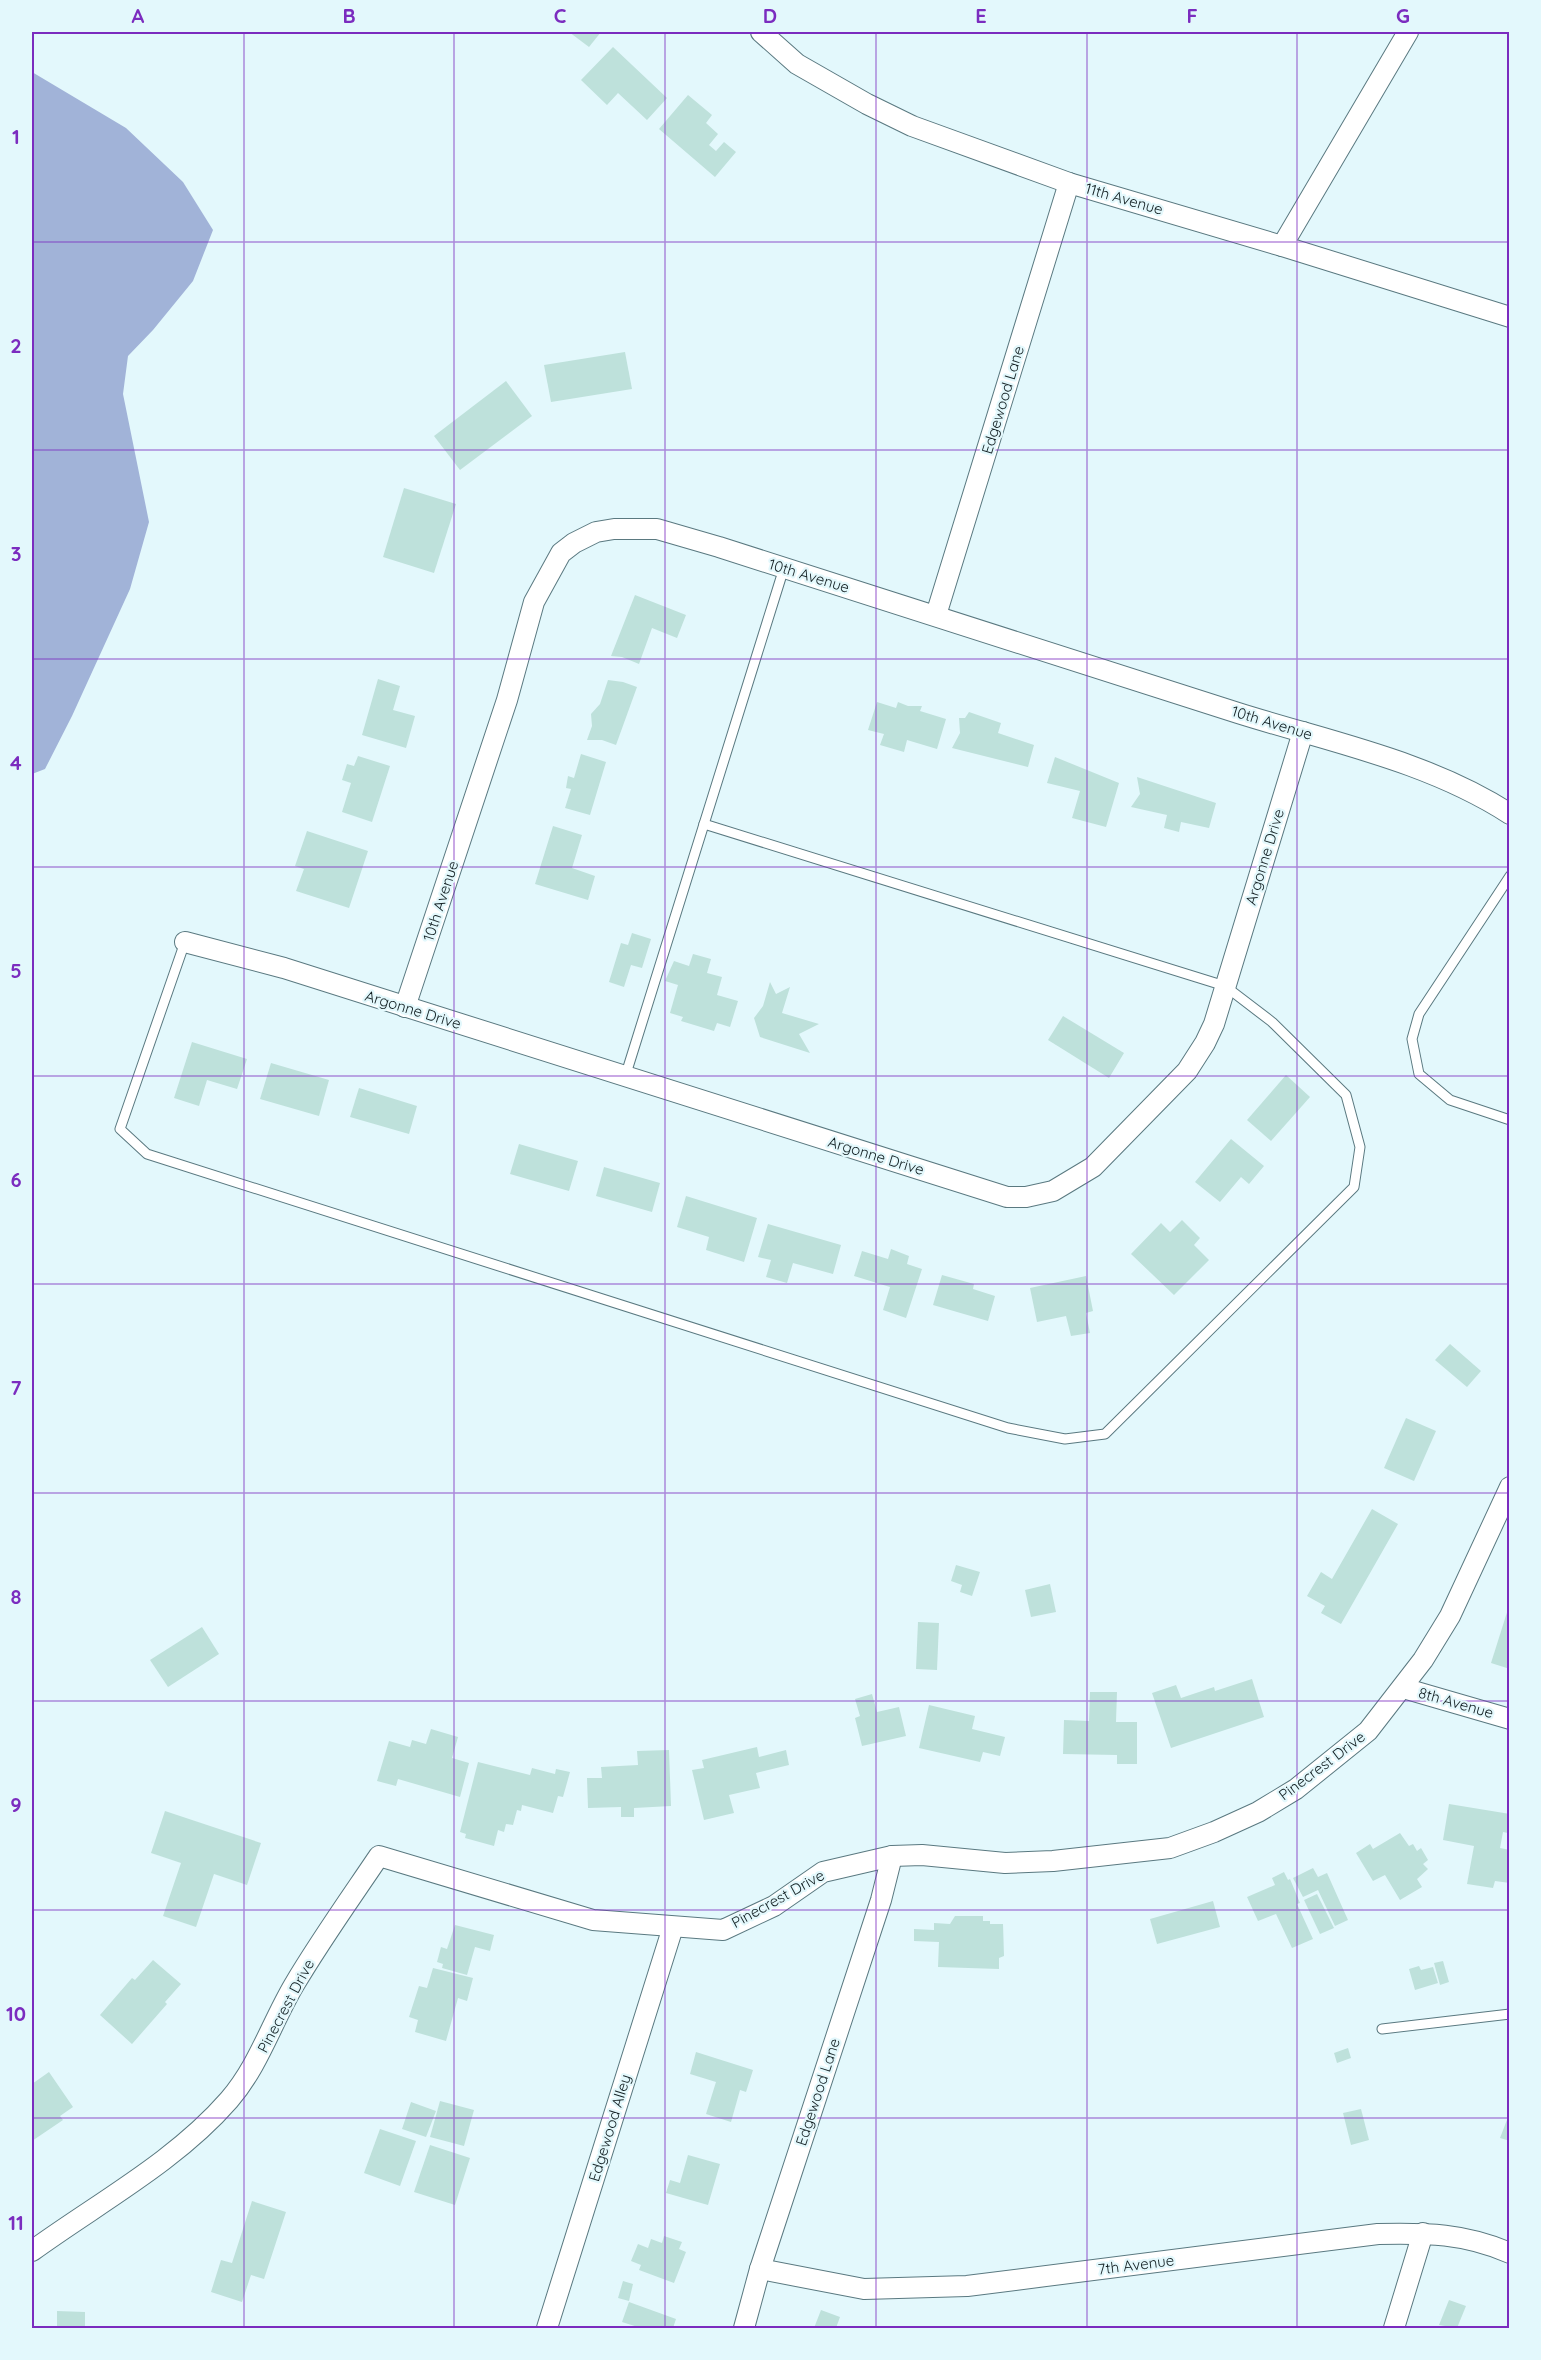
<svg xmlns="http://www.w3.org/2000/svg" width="1541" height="2360" font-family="Quicksand,sans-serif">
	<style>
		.water { fill: #a1b3d8 }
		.building { fill: #bee1db }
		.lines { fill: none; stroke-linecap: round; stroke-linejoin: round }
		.lane-casing { stroke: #5a7980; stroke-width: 11 }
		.street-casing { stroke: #5a7980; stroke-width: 22 }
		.lane { stroke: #fff; stroke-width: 9 }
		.street { stroke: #fff; stroke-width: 20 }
		.grid { fill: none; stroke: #7b2cbf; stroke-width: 1.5; stroke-opacity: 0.55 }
		.labels { text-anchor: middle; stroke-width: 4.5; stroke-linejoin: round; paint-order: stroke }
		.street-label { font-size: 15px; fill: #121f22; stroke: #e3f8fc }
		.neatline { fill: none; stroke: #7b2cbf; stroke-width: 2 }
		.grid-label { font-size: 20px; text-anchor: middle; font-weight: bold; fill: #7b2cbf }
	</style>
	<rect width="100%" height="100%" fill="#e3f8fc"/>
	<path class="water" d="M32,72l94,56 57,54 30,48 -20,51 -40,49 -25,26 -5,38 26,128 -19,67 -58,127 -27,53 -13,5z"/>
	<g class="building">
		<path d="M569,32h32l-12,15z"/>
		<path d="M613,47l54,51 -20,22 -29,-27 -11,12 -26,-25z"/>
		<path d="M688,95l24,20 -6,8 12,11 -9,11 7,6 8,-9 12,10 -21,25 -56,-48z"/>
		<path d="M625,352l7,37 -81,13 -7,-37z"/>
		<path d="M506,381l26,35 -72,54 -26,-34z"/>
		<path d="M404,488l52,16 -22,69 -51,-16z"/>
		<path d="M635,595l51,20 -9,23 -25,-10 -13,36 -17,-7 -11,-1z"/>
		<path d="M378,679l22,7 -7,24 22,6 -9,32 -44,-13z"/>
		<path d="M608,680l15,2 14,5 -21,58 -14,-5h-15l5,-14 -1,-12 9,-10z"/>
		<path d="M877,702l19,6 2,-6 10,4h14l-2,5 26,8 -9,30 -30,-9 -3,12 -24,-7 4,-11 -16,-4z"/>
		<path d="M969,712l32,11 -3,10 36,12 -6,22 -76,-19 8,-15 -1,-15h6z"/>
		<path d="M581,754l25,8 -16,53 -25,-7 6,-19 -5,-1 2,-12 6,2z"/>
		<path d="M358,756l32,10 -18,56 -30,-10 9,-29 -9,-3 5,-16 7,2z"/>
		<path d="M1055,757l64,26 -13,44 -34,-9 8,-27 -33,-8z"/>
		<path d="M1137,777l79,26 -7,25 -28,-6 -2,10 -15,-4 3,-13 -36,-8 9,-13z"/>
		<path d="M553,826l29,9 -10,33 23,8 -7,24 -53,-16z"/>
		<path d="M307,831l61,20 -19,57 -53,-17 8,-22 -9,-3z"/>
		<path d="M632,933l19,6 -9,29 -11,-3 -7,22 -15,-5 12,-39 7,2z"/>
		<path d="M693,954l18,5 -4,14 15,4 -5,18 21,6 -8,26 -13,-4 -3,8 -33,-10 2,-4 -13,-4 8,-28 -13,-4 9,-20 15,5z"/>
		<path d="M770,982l6,12 14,-7 -8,26 37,11 -20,10 11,19 -50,-16 -6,-19 9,-12z"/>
		<path d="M1063,1016l61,37 -15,25 -61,-38z"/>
		<path d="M192,1042l55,17 -10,30 -30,-9 -8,26 -25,-8z"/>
		<path d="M271,1063l58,17 -10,36 -59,-17z"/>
		<path d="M1286,1075l24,22 -39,44 -24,-21z"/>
		<path d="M359,1088l58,18 -8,28 -59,-17z"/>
		<path d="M1231,1139l33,27 -15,18 -8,-7 -21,25 -25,-20z"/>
		<path d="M519,1144l59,17 -9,30 -59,-17z"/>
		<path d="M604,1167l56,16 -8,29 -56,-16z"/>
		<path d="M686,1196l71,22 -13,44 -38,-12 3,-13 -32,-10z"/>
		<path d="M1182,1220l18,18 -6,7 15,15 -35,35 -43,-41 30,-31 9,9z"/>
		<path d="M768,1224l73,21 -8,29 -40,-11 -6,20 -21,-6 5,-17 -13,-3z"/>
		<path d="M891,1249l18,7 -2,8 15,5 -16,49 -23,-8 7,-23 -36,-11 8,-25 26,8z"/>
		<path d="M942,1275l32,9 -1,5 22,7 -7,25 -55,-16z"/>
		<path d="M1086,1276l7,35 -7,2 4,20 -19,3 -5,-20 -29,6 -7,-34z"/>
		<path d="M1450,1344l31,27 -14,16 -32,-27z"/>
		<path d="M1406,1418l30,13 -22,50 -30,-13z"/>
		<path d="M1372,1509l26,15 -57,100 -20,-11 4,-7 -18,-10 14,-24 11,7z"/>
		<path d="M956,1565l24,7 -8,24 -12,-4 2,-7 -11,-4z"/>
		<path d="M1050,1584l6,28 -25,5 -6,-27z"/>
		<path d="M1509,1606l1,1v62l-19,-6z"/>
		<path d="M918,1622l21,1 -2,47 -21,-1z"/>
		<path d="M202,1627l17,27 -51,33 -18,-27z"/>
		<path d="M1252,1679l12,38 -93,31 -19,-55 24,-8 5,13 33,-11 1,4z"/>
		<path d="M1090,1692h27l-1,30h21v42h-20v-9l-54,-1 1,-34 25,1z"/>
		<path d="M872,1694l5,18 22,-5 7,29 -44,10 -7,-28 5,-2 -5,-17z"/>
		<path d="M929,1705l46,11 -3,13 33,8 -5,19 -17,-4 -3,10 -61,-14z"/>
		<path d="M431,1729l27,8 -6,21 17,5 -9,34 -62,-18 -2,7 -19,-5 12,-40 21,6 2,-7 14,4z"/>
		<path d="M757,1747l2,10 27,-7 3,15 -33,8 4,15 -31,7 5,18 -30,7 -12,-50 12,-2 -2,-8z"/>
		<path d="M669,1750l2,56 -37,2v9h-13v-10l-33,1 -1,-30h15l-1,-11 37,-2 -1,-14z"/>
		<path d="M478,1762l52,13 2,-7 23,6 1,-5 14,3 -7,25 -5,-1 -5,17 -31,-8 -1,6 -4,-1 -4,15 -7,-1 -2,8 -6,-2 -4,16 -29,-8 1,-4 -6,-2z"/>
		<path d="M1449,1804l61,10 -2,19 -5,-1 -3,16 10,2v33l-15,-2 -2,7 -26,-4 7,-38 -31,-6z"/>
		<path d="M165,1811l96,32 -14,42 -33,-11 -18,53 -33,-11 18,-53 -30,-10z"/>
		<path d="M1400,1833l9,13 4,-2 4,7 4,-3 7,12 -5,4 5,5 -11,10 5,8 -22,13 -15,-25 -12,6 -17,-28 14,-9 3,5z"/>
		<path d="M1313,1868l5,9 9,-4 21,47 -13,6 -17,-36 -15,7 -10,-19z"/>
		<path d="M1284,1872l4,8 2,-1 10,24 -3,1 16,35 -21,9 -16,-34 -18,7 -11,-24 28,-12 -3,-7z"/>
		<path d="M1317,1894l17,34 -14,6 -16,-34z"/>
		<path d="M1213,1901l7,26 -63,17 -7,-25z"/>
		<path d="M955,1916h28v5h7v3h13l1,32 -5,2v11l-61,-2 1,-25 -25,-1v-12l20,1v-7l16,1z"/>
		<path d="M455,1925l39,10 -4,16 -15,-4 -8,28 -25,-7 1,-4 -6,-2 4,-15 6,2z"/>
		<path d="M153,1960l28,24 -16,18 2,2 -35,40 -32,-29 32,-37 3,2z"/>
		<path d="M1443,1961l6,21 -9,3 -6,-22z"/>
		<path d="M1419,1966l2,4 12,-3 5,16 -23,7 -6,-21z"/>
		<path d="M433,1968l40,10 -6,23 -9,-3 -12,43 -31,-9 3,-12 -9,-3 10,-31 8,2z"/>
		<path d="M1348,2048l3,10 -14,5 -3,-10z"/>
		<path d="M696,2052l57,18 -7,22 -6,-2 -9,32 -25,-8 10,-32 -26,-8z"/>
		<path d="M49,2072l24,35 -13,9 3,4 -31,21v-57z"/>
		<path d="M440,2101l34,9 -10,36 -34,-9z"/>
		<path d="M411,2102l25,9 -10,26 -24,-8z"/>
		<path d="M1361,2109l8,31 -18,5 -8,-32z"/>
		<path d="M1510,2112v29l-10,-3z"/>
		<path d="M380,2129l36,12 -16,45 -36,-13z"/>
		<path d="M430,2145l40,13 -15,47 -41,-13z"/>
		<path d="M688,2155l32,9 -12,41 -42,-12 4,-13 10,3z"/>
		<path d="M252,2201l34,11 -22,67 -13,-4 -9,27 -31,-10 10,-32 11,3z"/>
		<path d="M664,2236l18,6 -3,7 7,3 -12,31 -35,-13 2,-5 -10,-4 7,-17 10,4 3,-9 11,4z"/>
		<path d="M623,2281l10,3 -4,17 -11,-3z"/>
		<path d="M1449,2300l17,6 -9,22 -18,-3z"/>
		<path d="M629,2302l47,17 -3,9h-32l-19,-6z"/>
		<path d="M821,2310l19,7 -4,11h-22z"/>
		<path d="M57,2311l28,1v16h-28z"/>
	</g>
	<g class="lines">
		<defs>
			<g id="lane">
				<path d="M1510,876l-91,138 -7,25 7,35 31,26 60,20"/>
				<path d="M185,942l-65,187 27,25 861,274 57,11 40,-5 249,-247 6,-40 -14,-52 -74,-73 -47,-36 -521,-162"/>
				<path d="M625,1077l159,-509"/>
				<path d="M1382,2029l128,-15"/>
			</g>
			<g id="street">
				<path d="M761,32l36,32 70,40 45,22 157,57 213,63 228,71"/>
				<path d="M1282,246l126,-214"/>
				<path d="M936,615l133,-432"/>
				<path d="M185,942l99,26 723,229h19l27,-6 40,-24 94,-96 18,-28 9,-19 89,-292"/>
				<path d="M405,1007l102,-307 27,-98 27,-49 13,-10 22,-11 18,-3h43l62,18c173,55 346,110 519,166 92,29 190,48 272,101"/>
				<path d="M1403,1688l107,31"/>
				<path d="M32,2251c66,-48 143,-89 197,-151 30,-35 42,-76 65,-115 26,-44 56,-86 85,-129l214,64 130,10 51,-24 49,-34 69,-16 30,-1 83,8 48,-2 117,-13 44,-16 44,-20 38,-23 72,-58 55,-71 27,-44 60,-129"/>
				<path d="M760,2269l104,20 103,-3 411,-52c49,-1 86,-1 132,19"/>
				<path d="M547,2328l126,-401"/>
				<path d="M744,2328l16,-59 121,-369 11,-44"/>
				<path d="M1394,2328l29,-95"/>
			</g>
		</defs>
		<use href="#lane" class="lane-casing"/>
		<use href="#street" class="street-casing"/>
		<use href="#lane" class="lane"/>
		<use href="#street" class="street"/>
	</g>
	<path class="grid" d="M244,32v2296M454,32v2296M665,32v2296M876,32v2296M1087,32v2296M1297,32v2296M32,242h1478M32,450h1478M32,659h1478M32,867h1478M32,1076h1478M32,1284h1478M32,1493h1478M32,1701h1478M32,1910h1478M32,2118h1478"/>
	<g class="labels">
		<g class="street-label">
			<text transform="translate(1124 199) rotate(16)" y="5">11th Avenue</text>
			<text transform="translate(1003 400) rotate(-73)" y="5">Edgewood Lane</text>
			<text transform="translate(809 576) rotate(17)" y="5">10th Avenue</text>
			<text transform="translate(1272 723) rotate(17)" y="5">10th Avenue</text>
			<text transform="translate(1265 857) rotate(-73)" y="5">Argonne Drive</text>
			<text transform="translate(441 901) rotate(-72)" y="5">10th Avenue</text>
			<text transform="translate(413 1010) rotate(17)" y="5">Argonne Drive</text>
			<text transform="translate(876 1156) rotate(17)" y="5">Argonne Drive</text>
			<text transform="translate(1456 1703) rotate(16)" y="5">8th Avenue</text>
			<text transform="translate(1322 1766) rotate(-37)" y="5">Pinecrest Drive</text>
			<text transform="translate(778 1899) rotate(-29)" y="5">Pinecrest Drive</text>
			<text transform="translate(286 2006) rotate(-62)" y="5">Pinecrest Drive</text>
			<text transform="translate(818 2092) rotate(-72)" y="5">Edgewood Lane</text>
			<text transform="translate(610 2128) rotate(-73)" y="5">Edgewood Alley</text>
			<text transform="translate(1136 2265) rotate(-7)" y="5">7th Avenue</text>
		</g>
	</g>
	<rect width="1541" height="2360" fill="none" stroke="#e3f8fc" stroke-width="66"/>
	<rect x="33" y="33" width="1475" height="2294" class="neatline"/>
	<g class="grid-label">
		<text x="138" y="23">A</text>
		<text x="349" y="23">B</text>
		<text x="560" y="23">C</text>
		<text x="770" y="23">D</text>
		<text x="981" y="23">E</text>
		<text x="1192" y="23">F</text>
		<text x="1403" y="23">G</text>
		<text x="16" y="144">1</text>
		<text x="16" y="353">2</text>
		<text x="16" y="561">3</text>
		<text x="16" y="770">4</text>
		<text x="16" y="978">5</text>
		<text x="16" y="1187">6</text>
		<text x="16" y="1395">7</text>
		<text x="16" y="1604">8</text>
		<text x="16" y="1812">9</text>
		<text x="16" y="2021">10</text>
		<text x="16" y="2230">11</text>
	</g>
</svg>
